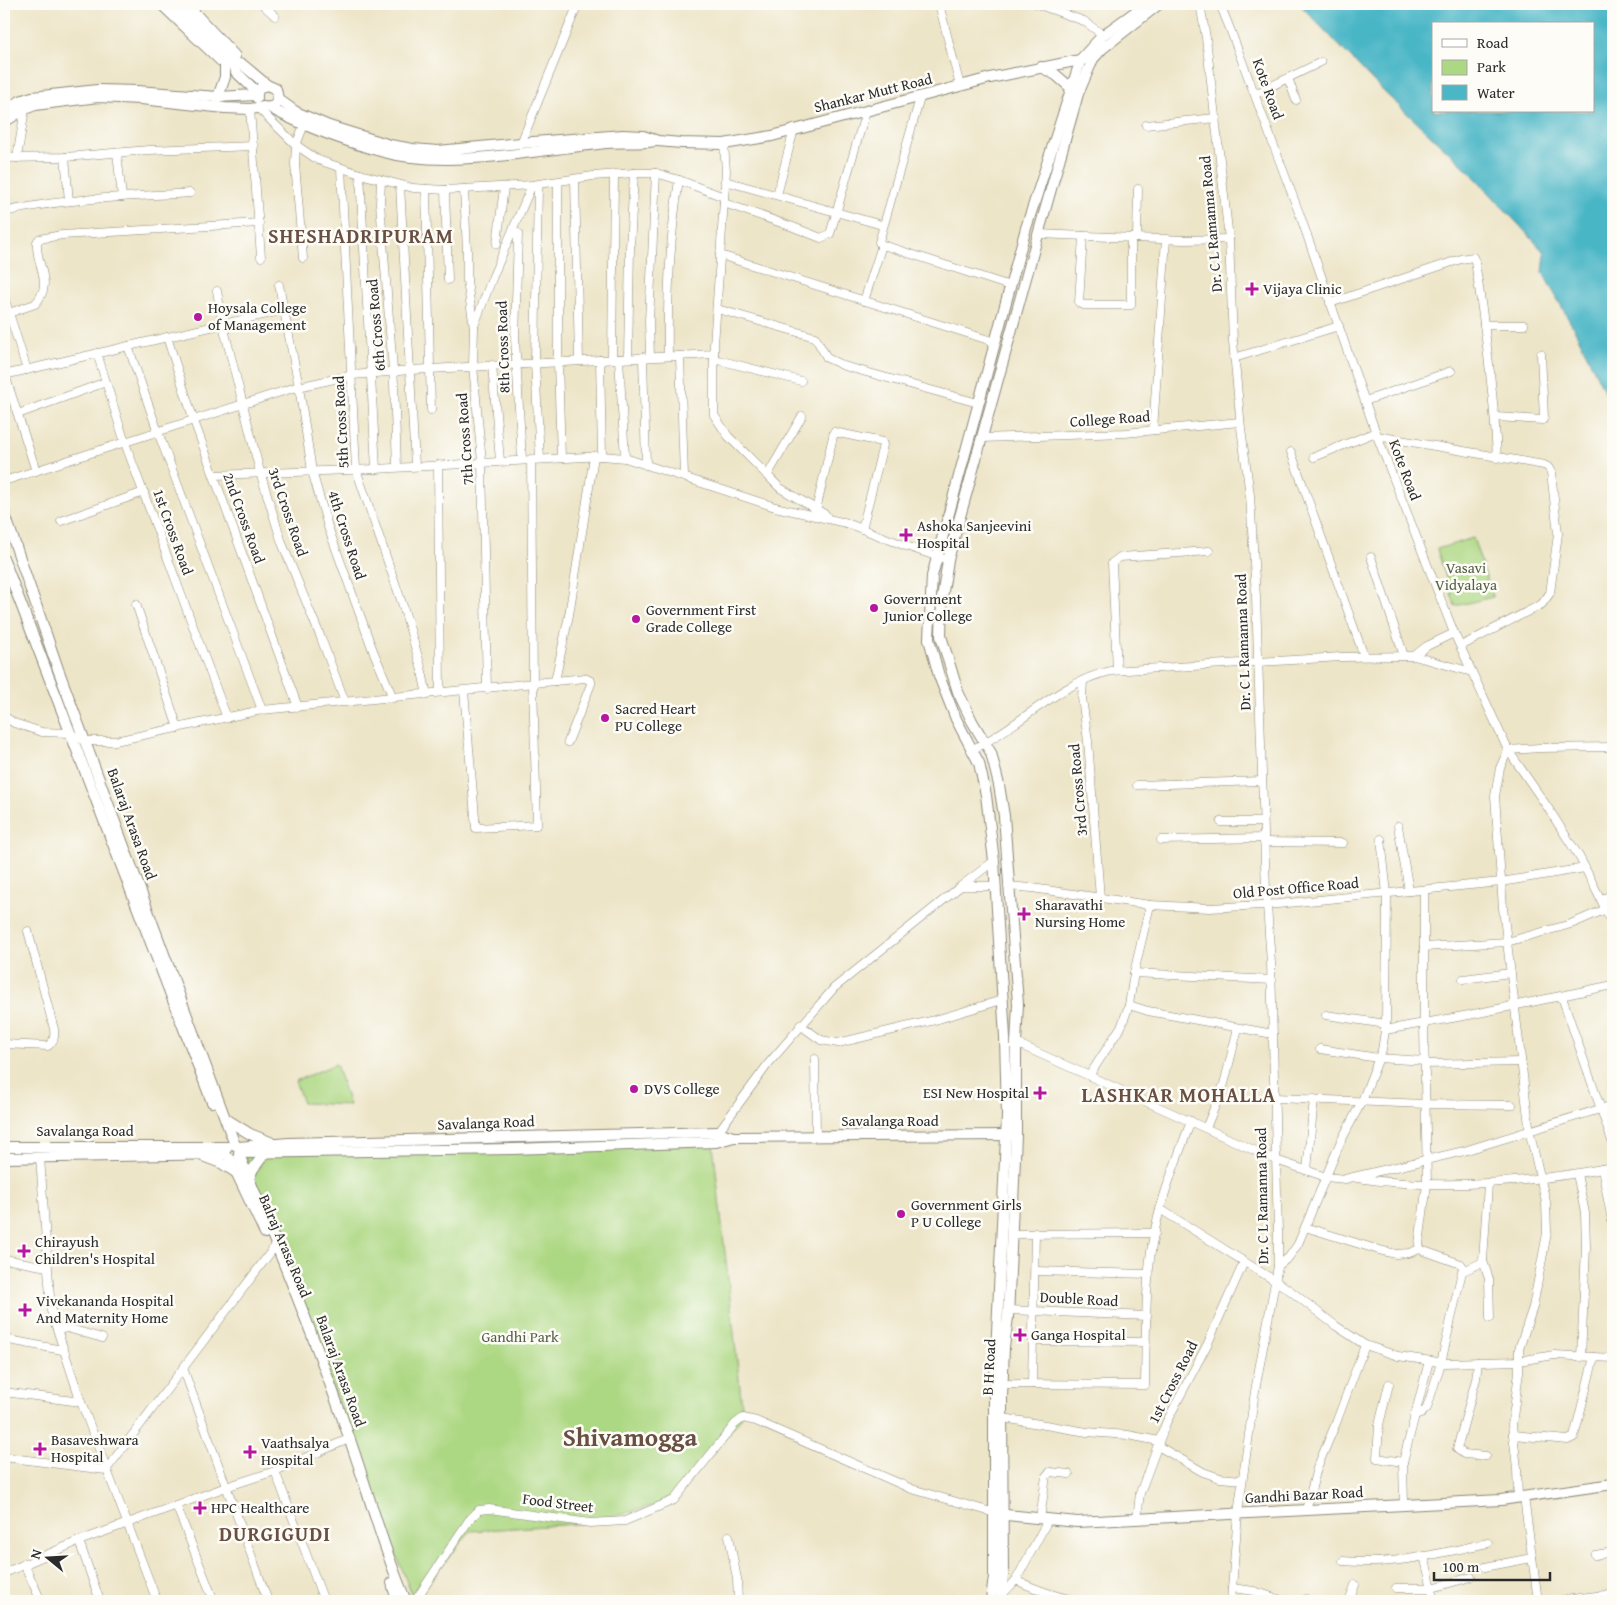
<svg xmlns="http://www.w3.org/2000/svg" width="1617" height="1605" font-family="'Gentium Book Plus',serif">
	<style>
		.green { fill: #add883; stroke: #6c8257 }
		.water { fill: #4ab6c6; stroke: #3a7078; fill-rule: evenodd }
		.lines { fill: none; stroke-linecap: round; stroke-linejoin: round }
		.minor-casing { stroke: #8c887a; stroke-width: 9 }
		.major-casing { stroke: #8c887a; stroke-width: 12 }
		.minor { stroke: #fff; stroke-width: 8 }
		.major { stroke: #fff; stroke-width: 10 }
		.poi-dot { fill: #b5179e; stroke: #fdfcf7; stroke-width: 2 }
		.labels { text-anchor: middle; stroke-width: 5; stroke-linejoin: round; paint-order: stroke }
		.street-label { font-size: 15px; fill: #2b2b2b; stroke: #fdfcf7 }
		.poi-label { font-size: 15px; fill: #2b2b2b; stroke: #fdfcf7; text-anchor: start }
		.park-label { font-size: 15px; fill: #525f45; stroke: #fdfcf7 }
		.district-label { font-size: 20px; font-weight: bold; letter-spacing: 1px; fill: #694f42; stroke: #fdfcf7 }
		.town-label { font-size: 25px; font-weight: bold; fill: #694f42; stroke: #fdfcf7 }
	</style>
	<rect width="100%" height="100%" fill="#fdfcf7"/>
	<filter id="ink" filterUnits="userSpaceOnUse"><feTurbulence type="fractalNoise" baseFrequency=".02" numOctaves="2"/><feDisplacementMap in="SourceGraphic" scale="10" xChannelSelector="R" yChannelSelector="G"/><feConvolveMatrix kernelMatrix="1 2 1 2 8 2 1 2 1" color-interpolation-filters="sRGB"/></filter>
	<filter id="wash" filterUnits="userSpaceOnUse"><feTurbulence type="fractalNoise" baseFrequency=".0096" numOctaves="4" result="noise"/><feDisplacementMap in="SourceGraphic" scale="20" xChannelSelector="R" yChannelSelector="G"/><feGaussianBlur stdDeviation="1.12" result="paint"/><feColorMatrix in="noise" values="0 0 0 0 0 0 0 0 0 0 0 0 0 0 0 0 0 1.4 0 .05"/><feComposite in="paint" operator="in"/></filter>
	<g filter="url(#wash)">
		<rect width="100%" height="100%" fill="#ede5c8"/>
		<g class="green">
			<path d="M1473,538l20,59 -38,9 -18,-57z"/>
			<path d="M336,1064l13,41 -46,-2 -8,-22z"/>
			<path d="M713,1144l30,271 -69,85 -84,23 -120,8 -56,70 -171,-449z"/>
		</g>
		<path class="water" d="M1300,4h313v417l-8,-28 -26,-55 -36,-65 2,-20 -75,-81 -88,-82 -77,-80zM1433,24h160v87h-160z"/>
	</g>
	<g filter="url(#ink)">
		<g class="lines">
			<defs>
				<g id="minor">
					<path d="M262,4l13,12"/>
					<path d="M939,4l21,82"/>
					<path d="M1037,4l47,17 19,14"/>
					<path d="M1200,4l6,34 23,201 4,102 8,87 9,67 6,102 10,294 5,72 7,269v34l-23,125 -17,122 -7,88"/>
					<path d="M1220,4l10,25 71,189 76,218 77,197 54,117 40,58 32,50 33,66"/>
					<path d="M1288,78l8,22"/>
					<path d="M1255,94l66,-32"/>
					<path d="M920,98l-41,144 1,2 130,42"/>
					<path d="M258,108l38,37 22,15 42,14 53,14 32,2 87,-5 61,-9 41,-3h22l23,7 45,17"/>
					<path d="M250,109l11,148"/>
					<path d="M1146,125l70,-7"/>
					<path d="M521,143l57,-139"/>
					<path d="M724,144l2,27 -12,174v70l14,21 52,52 46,27"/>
					<path d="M117,153l5,44"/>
					<path d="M65,157l4,44"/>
					<path d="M4,158l61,-1 84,-7 105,-4"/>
					<path d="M17,158l8,-49"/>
					<path d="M341,168l15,301 47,137 18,61 6,28"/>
					<path d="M360,174l16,295"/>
					<path d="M575,179l4,182"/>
					<path d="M381,180l-1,23 14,180 3,84"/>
					<path d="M725,181l157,44"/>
					<path d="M558,182v180l3,96"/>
					<path d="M400,185l15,281"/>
					<path d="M538,185l-3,178 5,96"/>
					<path d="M426,189l5,221"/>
					<path d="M464,189l3,62v30l7,47 -1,38 9,96 5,227"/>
					<path d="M445,190l3,90"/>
					<path d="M777,195l17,-66"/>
					<path d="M724,203l69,24 28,11 9,-4 36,-123"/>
					<path d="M4,212c61,-14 124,-15 186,-19"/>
					<path d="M518,233l-3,106 7,121"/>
					<path d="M1038,234l146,6 45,-1"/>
					<path d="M1083,236l-4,67 5,2h47v-67"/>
					<path d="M1137,238l1,-49"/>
					<path d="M497,244l7,-57"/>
					<path d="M720,255l275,87"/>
					<path d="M303,258l-8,-94 1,-19 8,-20"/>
					<path d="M279,285l20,102 13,84 16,56 44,121 21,50"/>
					<path d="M217,291l6,34 37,147 22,71 39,95 24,64"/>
					<path d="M4,297l23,73"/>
					<path d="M864,301l18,-56"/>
					<path d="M1330,303l131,-44 12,-2 2,4c10,65 19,131 22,197"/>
					<path d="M717,309l98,28 12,21 17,8 134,37"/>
					<path d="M9,313l26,-9c20,-21 0,-39 2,-62l2,-3 23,-4 197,-12"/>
					<path d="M1484,325h40"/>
					<path d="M474,326l19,-50 39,-91"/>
					<path d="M167,337l27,84 104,286"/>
					<path d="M128,346l30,86 104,278"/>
					<path d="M97,353l28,90 102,275"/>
					<path d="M668,356c-1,-58 2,-119 11,-176"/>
					<path d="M680,356l4,121"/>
					<path d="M643,357l3,108"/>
					<path d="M650,357l-1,-36 7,-148"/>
					<path d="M628,358l2,-110 4,-75"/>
					<path d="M1234,358l105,-32"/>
					<path d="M612,359l2,-185"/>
					<path d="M619,359l6,99"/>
					<path d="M714,359l87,22"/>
					<path d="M600,360l2,96"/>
					<path d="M492,365l8,96"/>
					<path d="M4,375l280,-65"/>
					<path d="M5,375l31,96"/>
					<path d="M1365,401l86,-30"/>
					<path d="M18,414l88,-32"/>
					<path d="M1496,417l47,3 1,-2 -3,-64"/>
					<path d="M1153,430l13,-191"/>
					<path d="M1377,436l167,29 4,2 3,5 7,62 -8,59 -8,11 -81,42"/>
					<path d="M982,438l143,-5 115,-11"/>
					<path d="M1291,452l73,204"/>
					<path d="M1314,457l62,-25"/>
					<path d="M438,465l2,227"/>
					<path d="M214,475l162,-6 226,-13 23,2 150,49 71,16"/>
					<path d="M767,476l35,-60"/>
					<path d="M4,481l289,-93 60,-13 57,-5 304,-16"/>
					<path d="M816,510l18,-78 48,10 1,3 -21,84"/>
					<path d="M61,521l83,-29"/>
					<path d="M844,522l62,24 42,14"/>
					<path d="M1371,557l33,99"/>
					<path d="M136,604l42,124"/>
					<path d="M1414,656l13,-10 27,-13"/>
					<path d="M1117,670l-5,-107 8,-6 89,-6"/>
					<path d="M555,681l30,-3 6,3v3l-23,58"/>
					<path d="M1083,681l-1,17 6,43 12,157"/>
					<path d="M464,691l12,137 61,-3 -4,-141 -2,-225"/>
					<path d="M4,716l10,7 28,9 27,1 16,8h30l147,-31 293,-29 14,-66 25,-159"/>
					<path d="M971,750c48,-22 87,-68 140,-79l230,-14 73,-1 58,16"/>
					<path d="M1137,785l125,-4"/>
					<path d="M1221,822h42"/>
					<path d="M1398,826l11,65"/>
					<path d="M1161,840l103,-2"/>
					<path d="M1264,842l79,1"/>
					<path d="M961,886l33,-25"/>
					<path d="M1008,886l24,2 118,17 60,3 68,-4 223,-22 84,-14"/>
					<path d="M1601,899l12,-4"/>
					<path d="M1424,947l83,-5 64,-18 35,-15"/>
					<path d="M1134,973l138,7"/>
					<path d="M1463,979l48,-6"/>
					<path d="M1562,997l51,147"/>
					<path d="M1129,1005l19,6 125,23"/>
					<path d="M1326,1015l60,9"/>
					<path d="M800,1025l21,15 17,3 97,-23 67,-20"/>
					<path d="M1385,1030l84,-15 144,-30"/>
					<path d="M1016,1043l260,117 50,17 19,2 119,-28 149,-46"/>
					<path d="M4,1044l44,2c6,-5 7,-9 6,-17l-26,-98"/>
					<path d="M1320,1049l58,9 47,3"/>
					<path d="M815,1059l1,77"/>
					<path d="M1425,1064l96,-2"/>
					<path d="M1089,1076l33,-51 7,-20 5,-32 16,-68"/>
					<path d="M1275,1098l151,6 86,1"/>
					<path d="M1206,1128l18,-44 14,-56"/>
					<path d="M717,1136l1,-4 50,-68 66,-76 127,-102h33"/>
					<path d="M40,1157l11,154 30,91 76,199"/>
					<path d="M1602,1169l11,57"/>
					<path d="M1307,1170l7,-71"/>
					<path d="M1577,1174l8,39 1,34 -5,110"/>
					<path d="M1357,1178c85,13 172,5 256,-11"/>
					<path d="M1160,1209l128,80 48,37 29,19 33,11 47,7 74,-2 35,-6 59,3"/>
					<path d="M1305,1227l74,23 17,4 13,-1 11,-4"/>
					<path d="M1012,1234l143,-1"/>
					<path d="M4,1259l43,8"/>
					<path d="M1483,1261l6,18 1,39"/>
					<path d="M1278,1266l11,-9 9,-13 42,-101 22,-42 20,-51 4,-26 1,-130 -6,-55"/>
					<path d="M1035,1271l114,3"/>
					<path d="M1463,1271l16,-7 4,-3 5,-77"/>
					<path d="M1009,1310l138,6"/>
					<path d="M57,1330l10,-2 35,10"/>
					<path d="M4,1339l58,11"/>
					<path d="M1033,1341l113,1"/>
					<path d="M1478,1362l-2,17 -19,70 7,5 22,2"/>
					<path d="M183,1368l85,233"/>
					<path d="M1003,1384l142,1c1,-44 0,-97 7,-140 7,-43 24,-83 39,-124"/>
					<path d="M1032,1384l3,-151"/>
					<path d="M1389,1384l-10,41 -2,33 26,4"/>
					<path d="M4,1392l77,10"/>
					<path d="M1414,1416l7,-2 6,-6 14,-45 22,-96 -2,-3 -37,-13 -4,-2 -1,-5 8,-60 -3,-158v-136"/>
					<path d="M1003,1418l84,14 41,3 31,6"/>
					<path d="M1513,1435l55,5 6,-3 20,-80"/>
					<path d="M1158,1446l45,26 17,6 22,2"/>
					<path d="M4,1457l102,13 167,-221 6,-2"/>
					<path d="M275,1471l49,130"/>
					<path d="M1524,1497l14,104"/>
					<path d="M1518,1498l-1,-30 -5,-43 7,-53v-23l14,-42 14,-74 -1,-31 -16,-68 -27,-226 -8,-112 5,-28 8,-18 32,-2 73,-1"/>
					<path d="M176,1505l38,96"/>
					<path d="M1404,1505l-1,-43 26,-101"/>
					<path d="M1306,1510l11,-42 19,-45 29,-78"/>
					<path d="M1040,1519l6,-43 4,-4 19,2"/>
					<path d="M1137,1519l3,-26 26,-70 42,-80 36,-81"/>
					<path d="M729,1536l8,43 1,22"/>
					<path d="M79,1541l21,60"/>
					<path d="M1595,1555l18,-3"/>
					<path d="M1424,1556l8,32 1,13"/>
					<path d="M1343,1561c50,5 97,-8 145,-18"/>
					<path d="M24,1564l17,37"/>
					<path d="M1485,1567l47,-9"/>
					<path d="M4,1573l75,-32 147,-54 49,-16 69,-30"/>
					<path d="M1016,1580c21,10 42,18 66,21"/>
					<path d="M1232,1588l22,3 30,10"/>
					<path d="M1396,1588h36l39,-11"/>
					<path d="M1002,1595l14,-15 32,-60"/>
					<path d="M415,1601l54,-81 10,-10 10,-1 101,14 35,-2 49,-21 61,-76 8,-6 13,3 156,68 83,24"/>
					<path d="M1306,1601v-2"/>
					<path d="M1349,1601l6,-16"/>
					<path d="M1556,1601l57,-7"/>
				</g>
				<g id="major">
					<path d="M161,4l60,57"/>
					<path d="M172,4l62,59 2,9 21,20"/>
					<path d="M186,4l49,52"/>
					<path d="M234,63l9,2 24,20 9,4 2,10 -3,5"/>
					<path d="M1041,67l15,8 15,13"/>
					<path d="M218,97l7,-20v-14"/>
					<path d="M257,98c-1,-8 3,-11 10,-13"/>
					<path d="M278,99l18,13 33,14 61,19 23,4 25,2 83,-8 102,-8 20,1 15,5 23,2 43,1 48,-8 218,-58 95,-19"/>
					<path d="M269,107c29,17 60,28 91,38 17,5 34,11 52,12 60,7 126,-7 186,-13 19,-3 38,0 57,-3"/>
					<path d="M4,111l16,-10 12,-4 66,-7 39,1 81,6 38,-2"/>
					<path d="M4,122l21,-13 10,-4 63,-8 43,2 84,9 25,1 14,-2"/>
					<path d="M4,512l54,157 177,476"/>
					<path d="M4,560l208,542"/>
					<path d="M226,1119l24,15 20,8"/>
					<path d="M4,1147h223"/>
					<path d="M238,1147l51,-4 429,-11 15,5"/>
					<path d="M239,1153l274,-4 203,-7 18,-5 276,-2"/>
					<path d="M239,1155c40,94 78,189 111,285 19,54 33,109 56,161"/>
					<path d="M205,1157l16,6 16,10"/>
					<path d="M4,1158l221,-4"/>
					<path d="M230,1159l35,74"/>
					<path d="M249,1178l4,-9 12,-16"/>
					<path d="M996,1514l81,8 424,-22 112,-16"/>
					<path d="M392,1583l5,18"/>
					<path d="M991,1601l3,-25v-179l13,-281 -2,-79 -11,-176 -8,-66 -7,-32 -23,-44 -17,-43 -10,-37 3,-63 94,-348 55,-169 22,-24 43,-31"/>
					<path d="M1001,1601l2,-25 -1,-179 2,-50 4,-30 8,-182v-92l2,-39 -14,-188 -5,-31 -8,-32 -19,-32 -14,-29 -17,-56 1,-38 6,-38 86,-311 44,-155 15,-35 10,-11 56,-44"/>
				</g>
			</defs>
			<use href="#minor" class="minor-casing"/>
			<use href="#major" class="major-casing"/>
			<use href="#minor" class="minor"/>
			<use href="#major" class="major"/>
		</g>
	</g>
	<g class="poi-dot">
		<path d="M1249.5 281.5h5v5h5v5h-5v5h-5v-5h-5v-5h5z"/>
		<circle cx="198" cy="317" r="5"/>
		<path d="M903.5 527.5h5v5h5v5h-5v5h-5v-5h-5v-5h5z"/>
		<circle cx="874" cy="608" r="5"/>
		<circle cx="636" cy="619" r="5"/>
		<circle cx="605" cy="718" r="5"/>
		<path d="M1021.5 906.5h5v5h5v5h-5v5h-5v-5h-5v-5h5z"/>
		<circle cx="634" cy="1089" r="5"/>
		<path d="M1037.5 1085.5h5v5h5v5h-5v5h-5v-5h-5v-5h5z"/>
		<circle cx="901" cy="1214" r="5"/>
		<path d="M21.5 1243.5h5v5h5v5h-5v5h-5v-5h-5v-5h5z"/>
		<path d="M22.5 1302.5h5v5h5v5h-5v5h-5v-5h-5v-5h5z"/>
		<path d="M1017.5 1327.5h5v5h5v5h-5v5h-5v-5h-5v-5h5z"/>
		<path d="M37.5 1441.5h5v5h5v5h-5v5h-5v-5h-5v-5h5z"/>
		<path d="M247.5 1444.5h5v5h5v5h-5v5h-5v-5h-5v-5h5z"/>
		<path d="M197.5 1500.5h5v5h5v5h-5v5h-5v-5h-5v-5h5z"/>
	</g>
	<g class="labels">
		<g class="street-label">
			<text transform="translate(1268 89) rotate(70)" y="5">Kote Road</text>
			<text transform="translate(873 93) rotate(-14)" y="5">Shankar Mutt Road</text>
			<text transform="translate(1211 224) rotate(-95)" y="5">Dr. C L Ramanna Road</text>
			<text transform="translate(376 325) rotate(-95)" y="5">6th Cross Road</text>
			<text transform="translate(503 347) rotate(-92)" y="5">8th Cross Road</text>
			<text transform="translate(1110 419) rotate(-4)" y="5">College Road</text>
			<text transform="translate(341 422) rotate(-93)" y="5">5th Cross Road</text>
			<text transform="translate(465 439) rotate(-94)" y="5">7th Cross Road</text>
			<text transform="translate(1405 470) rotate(69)" y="5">Kote Road</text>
			<text transform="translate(288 512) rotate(71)" y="5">3rd Cross Road</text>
			<text transform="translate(244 518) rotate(70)" y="5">2nd Cross Road</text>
			<text transform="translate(173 532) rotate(70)" y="5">1st Cross Road</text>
			<text transform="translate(347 535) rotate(72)" y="5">4th Cross Road</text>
			<text transform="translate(1243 642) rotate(-92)" y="5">Dr. C L Ramanna Road</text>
			<text transform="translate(1078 790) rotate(-95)" y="5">3rd Cross Road</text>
			<text transform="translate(132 824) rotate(70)" y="5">Balaraj Arasa Road</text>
			<text transform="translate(1296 888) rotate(-5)" y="5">Old Post Office Road</text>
			<text x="890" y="1126">Savalanga Road</text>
			<text transform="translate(486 1123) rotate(-2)" y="5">Savalanga Road</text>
			<text x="85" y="1136">Savalanga Road</text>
			<text transform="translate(1262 1196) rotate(-91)" y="5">Dr. C L Ramanna Road</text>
			<text transform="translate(285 1246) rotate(67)" y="5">Balraj Arasa Road</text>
			<text transform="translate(1079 1299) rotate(3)" y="5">Double Road</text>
			<text transform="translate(989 1367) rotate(-87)" y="5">B H Road</text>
			<text transform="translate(341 1371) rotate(70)" y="5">Balaraj Arasa Road</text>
			<text transform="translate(1173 1382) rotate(-63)" y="5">1st Cross Road</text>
			<text transform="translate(1304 1495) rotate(-3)" y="5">Gandhi Bazar Road</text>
			<text transform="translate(558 1503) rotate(7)" y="5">Food Street</text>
		</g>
		<g class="poi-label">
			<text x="1263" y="294">Vijaya Clinic</text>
			<text x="208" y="313">Hoysala College<tspan x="208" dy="17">of Management</tspan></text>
			<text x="917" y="531">Ashoka Sanjeevini<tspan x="917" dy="17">Hospital</tspan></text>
			<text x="884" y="604">Government<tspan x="884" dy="17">Junior College</tspan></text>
			<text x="646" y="615">Government First<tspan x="646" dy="17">Grade College</tspan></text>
			<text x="615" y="714">Sacred Heart<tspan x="615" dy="17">PU College</tspan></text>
			<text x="1035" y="910">Sharavathi<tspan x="1035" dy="17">Nursing Home</tspan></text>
			<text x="644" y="1094">DVS College</text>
			<text x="1029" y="1098" text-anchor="end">ESI New Hospital</text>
			<text x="911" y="1210">Government Girls<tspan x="911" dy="17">P U College</tspan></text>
			<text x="35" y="1247">Chirayush<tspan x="35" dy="17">Children's Hospital</tspan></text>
			<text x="36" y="1306">Vivekananda Hospital<tspan x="36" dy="17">And Maternity Home</tspan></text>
			<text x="1031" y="1340">Ganga Hospital</text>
			<text x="51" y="1445">Basaveshwara<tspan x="51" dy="17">Hospital</tspan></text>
			<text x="261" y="1448">Vaathsalya<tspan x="261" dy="17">Hospital</tspan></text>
			<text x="211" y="1513">HPC Healthcare</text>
		</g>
		<g class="park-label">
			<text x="1466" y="573">Vasavi<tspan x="1466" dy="17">Vidyalaya</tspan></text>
			<text x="520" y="1342">Gandhi Park</text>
		</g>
		<g class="district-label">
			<text x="361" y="243">SHESHADRIPURAM</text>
			<text x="1179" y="1102">LASHKAR MOHALLA</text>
			<text x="275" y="1541">DURGIGUDI</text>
		</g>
		<g class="town-label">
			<text x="630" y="1446">Shivamogga</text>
		</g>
	</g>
	<rect width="1617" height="1605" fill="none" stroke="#fdfcf7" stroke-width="20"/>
	<rect x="1432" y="22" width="162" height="90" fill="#fdfcf7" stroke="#a9a8a5"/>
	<rect x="1442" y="39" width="25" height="8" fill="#ffffff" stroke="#a9a8a5"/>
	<text x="1477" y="48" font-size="15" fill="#2b2b2b">Road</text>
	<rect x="1442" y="60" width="25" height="15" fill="#add883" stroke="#a9a8a5"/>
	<text x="1477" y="72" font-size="15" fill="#2b2b2b">Park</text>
	<rect x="1442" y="85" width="25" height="15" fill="#4ab6c6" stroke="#a9a8a5"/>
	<text x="1477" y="98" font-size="15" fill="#2b2b2b">Water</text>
	<g transform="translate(48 1558) rotate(288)" stroke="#fdfcf7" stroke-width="4" paint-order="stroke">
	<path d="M0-4L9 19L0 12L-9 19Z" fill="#2b2b2b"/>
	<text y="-8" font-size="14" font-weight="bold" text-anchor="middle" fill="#2b2b2b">N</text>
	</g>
	<path d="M1434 1572v8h116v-8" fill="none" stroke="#2b2b2b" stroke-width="2.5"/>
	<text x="1442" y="1572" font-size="15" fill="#2b2b2b" stroke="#fdfcf7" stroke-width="4" paint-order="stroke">100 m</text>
</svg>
